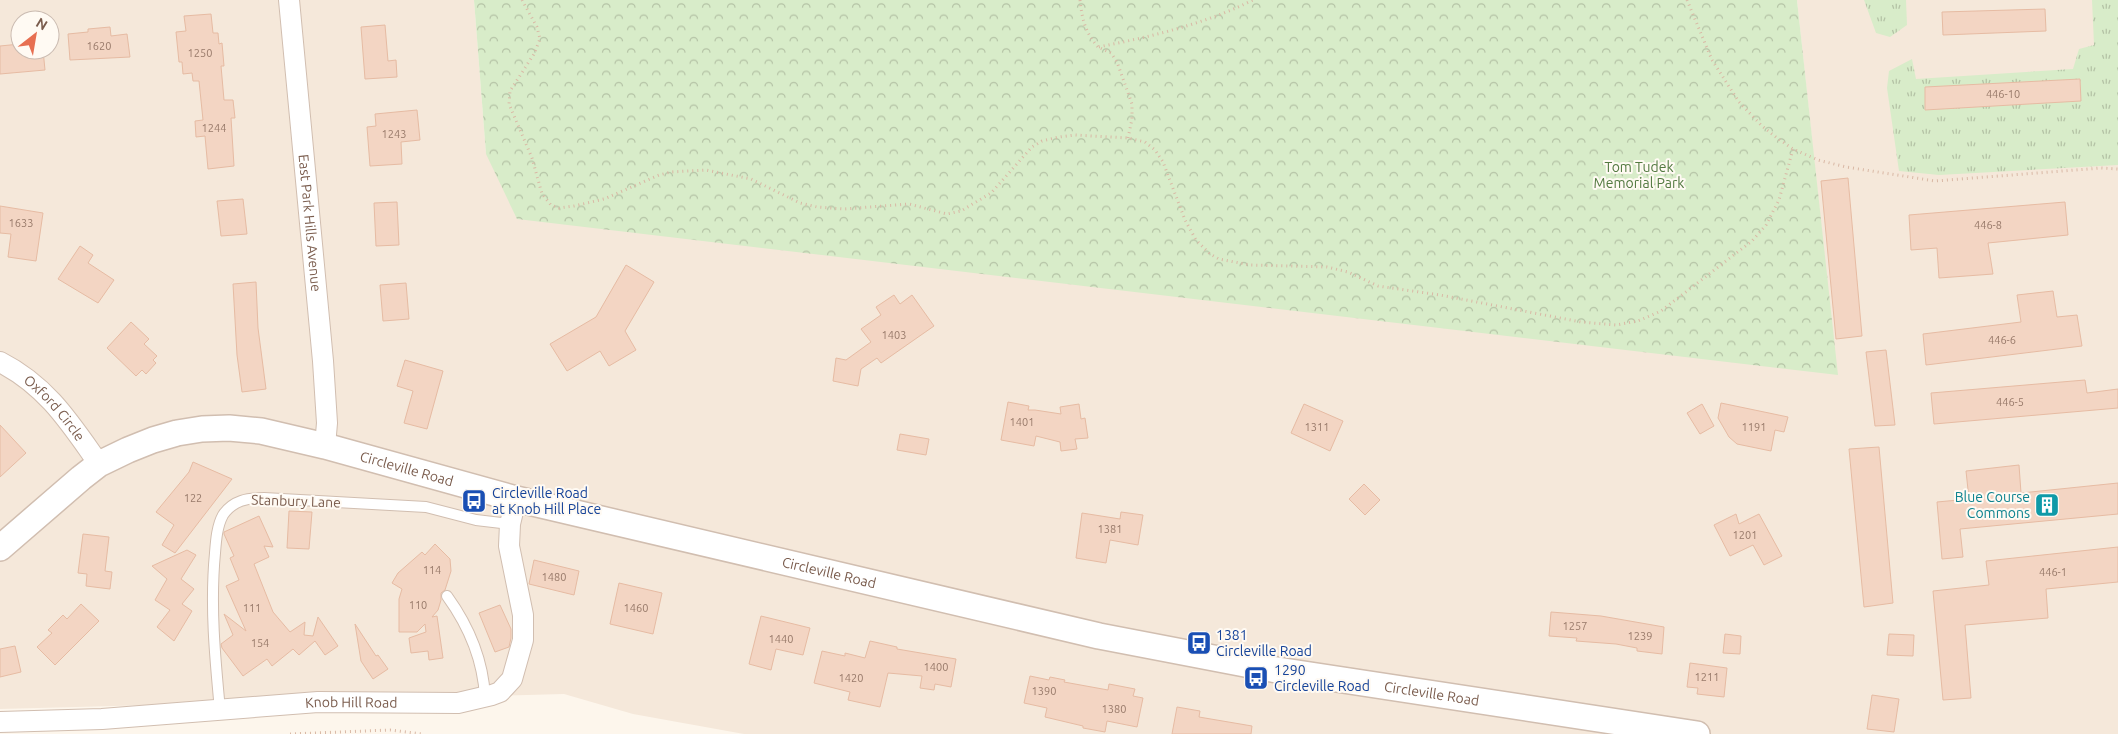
<svg xmlns="http://www.w3.org/2000/svg" width="2118" height="734" font-family="Ubuntu,sans-serif">
	<style>
		.residential { fill: #f5e8da; fill-rule: evenodd }
		.grass { fill: url(#grass-tufts) }
		.park { fill: url(#park-crowns) }
		.building { fill: #f3d5c3; stroke: #e6bba3 }
		.lines { fill: none; stroke-linecap: round; stroke-linejoin: round }
		.service-casing { stroke: #d1beb0; stroke-width: 12 }
		.minor-casing { stroke: #d1beb0; stroke-width: 22 }
		.tertiary-casing { stroke: #d1beb0; stroke-width: 28 }
		.path { stroke: #d9b8a5; stroke-width: 3; stroke-dasharray: 1 4; stroke-linecap: butt }
		.service { stroke: #fff; stroke-width: 10 }
		.minor { stroke: #fff; stroke-width: 20 }
		.tertiary { stroke: #fff; stroke-width: 25 }
		.labels { text-anchor: middle; stroke-width: 4; stroke-linejoin: round; paint-order: stroke }
		.number-label { font-size: 11px; fill: #987a6a }
		.park-label { font-size: 14px; fill: #537a41; stroke: #fffaf3 }
		.street-label { font-size: 14px; fill: #7a5c4d; stroke: #fffaf3 }
		.transit-label { font-size: 14px; fill: #164399; stroke: #fffaf3; text-anchor: start }
		.culture-label { font-size: 14px; fill: #0d838f; stroke: #fffaf3; text-anchor: end }
	</style>
	<defs>
		<pattern id="grass-tufts" width="24" height="20" patternUnits="userSpaceOnUse" patternTransform="scale(1.25)"><rect width="24" height="20" fill="#d8ecc9"/><path d="M3 7l-1-3M5 7V3M7 7l1-3M15 17l-1-3M17 17v-4M19 17l1-3" fill="none" stroke="#b4c2a5"/></pattern>
		<pattern id="park-crowns" width="20" height="18" patternUnits="userSpaceOnUse" patternTransform="scale(1.25)"><rect width="20" height="18" fill="#d8ecc9"/><path d="M2 6a3 3 0 1 1 6 0M12 15a3 3 0 1 1 6 0" fill="none" stroke="#b4c2a5"/></pattern>
	</defs>
	<rect width="100%" height="100%" fill="#fdf6ec"/>
	<path class="residential" d="M0,0h474l12,154 1351,220 -40,-374h321v734h-1374l-111,-20 -69,-20 -564,15zM20,20h30v30h-30z"/>
	<g class="grass">
		<path d="M1864,0h42l1,25 -17,12 -14,-4z"/>
		<path d="M2092,0h26v165l-179,10 -40,-4 -12,-83 2,-17 23,-12 4,20 157,-10 6,-20 15,-4z"/>
	</g>
	<path class="park" d="M474,0h1323l41,375 -1321,-156 -31,-65z"/>
	<g class="building">
		<path d="M2045,9l1,22 -103,4 -1,-23z"/>
		<path d="M211,14l2,19h5l1,11 3,-1 2,23h-3l3,34h9l2,18h-4l3,48 -26,3 -3,-33 -9,1 -1,-16 8,-1 -4,-39h-6l-1,-8 -9,1 -1,-12h-3l-3,-30 10,-1 -2,-15z"/>
		<path d="M385,25l3,36 8,-1 1,17 -32,2 -4,-52z"/>
		<path d="M110,27l1,9 16,-2 3,23 -60,3 -2,-26 20,-2v-3z"/>
		<path d="M20,44v6h23l2,20 -45,4v-28z"/>
		<path d="M2080,79l1,22 -156,9v-23z"/>
		<path d="M417,110l3,30 -19,2 1,22 -32,2 -3,-39 9,-1 -1,-12z"/>
		<path d="M1848,178l14,158 -26,3 -15,-158z"/>
		<path d="M243,199l4,35 -26,2 -4,-35z"/>
		<path d="M397,202l2,43 -23,1 -2,-43z"/>
		<path d="M2065,202l3,33 -80,8 5,31 -54,4 -2,-30 -26,2 -2,-35z"/>
		<path d="M0,206l43,7 -7,48 -28,-4 3,-23 -11,-1z"/>
		<path d="M80,246l13,9 -5,8 26,17 -16,23 -40,-24z"/>
		<path d="M626,265l28,17 -29,49 11,19 -27,16 -9,-15 -33,20 -17,-27 46,-27z"/>
		<path d="M256,282l2,46 8,61 -24,3 -5,-37 -4,-71z"/>
		<path d="M406,283l3,36 -26,2 -3,-36z"/>
		<path d="M2053,291l4,26 20,-2 5,31 -156,19 -3,-31 98,-12 -4,-27z"/>
		<path d="M894,295l6,9 12,-9 22,31 -53,37 -4,-5 -16,11 -3,17 -25,-5 3,-23 10,2 25,-18 -10,-13 20,-14 -5,-8z"/>
		<path d="M131,322l18,17 -5,5 13,12 -4,4 3,3 -10,11 -4,-4 -6,6 -29,-28z"/>
		<path d="M1886,350l9,75 -20,1 -9,-74z"/>
		<path d="M405,360l38,11 -16,58 -23,-6 9,-32 -16,-5z"/>
		<path d="M2085,380l2,13 31,-4v19l-184,16 -3,-31z"/>
		<path d="M1008,402l21,4 -1,4h7l26,4 -1,-7 19,-3 2,15 4,-1 3,20 -13,1 2,10 -16,2 -1,-9 -24,-6 -2,10 -33,-6z"/>
		<path d="M1721,403l67,14 -4,15 -9,-2 -4,21 -34,-7 -8,-7 -11,-19z"/>
		<path d="M1304,404l39,17 -13,30 -39,-18z"/>
		<path d="M1702,404l12,22 -14,8 -13,-21z"/>
		<path d="M0,425l26,28 -26,24z"/>
		<path d="M900,434l29,5 -3,16 -29,-5z"/>
		<path d="M1879,447l14,156 -29,4 -15,-158z"/>
		<path d="M193,462l39,17 -57,74 -13,-8 12,-20 -18,-13 33,-40z"/>
		<path d="M2019,465l2,28 97,-10v31l-158,15 3,28 -21,2 -5,-57 32,-3 -3,-28z"/>
		<path d="M1364,484l16,16 -15,15 -16,-16z"/>
		<path d="M289,511l23,1 -3,37 -22,-1z"/>
		<path d="M1121,512l22,3 -5,30 -28,-5 -4,23 -30,-5 6,-45 38,6z"/>
		<path d="M1736,514l3,10 20,-10 23,42 -18,9 -11,-20 -23,11 -16,-31z"/>
		<path d="M259,516l14,31 -9,-1 5,11 -15,7 19,48 17,20 15,-10 -1,13 9,1 5,-19 20,29 -13,9 -10,-14 -16,14 -6,-6 -21,17 -5,-7 -24,17 -21,-28 -1,-4 12,-9 -9,-21 22,17 -20,-45 13,-6 -9,-22 4,-2 -10,-22v-2z"/>
		<path d="M83,534l26,3 -4,34 7,1 -2,17 -24,-3 1,-12 -9,-1z"/>
		<path d="M435,544l15,15 1,12 -6,19 -4,3v7l-3,10 -6,7 5,-1 6,42 -14,2 -1,-9 -17,2 -2,-15 17,-6 -1,-8 -8,8h-18v-33l3,-10 -10,-6 6,-10 24,-21 3,3z"/>
		<path d="M2118,547v35l-72,7 2,29 -83,7 6,73 -28,2 -10,-109 56,-6 -3,-24z"/>
		<path d="M187,550l9,5 -15,24 13,10 -12,15 10,7 -18,30 -17,-14 13,-17 -15,-10 12,-21 -15,-13z"/>
		<path d="M534,560l45,11 -5,24 -45,-11z"/>
		<path d="M619,583l43,10 -9,41 -43,-10z"/>
		<path d="M81,604l18,17 -44,44 -18,-18 15,-14 -4,-3 15,-15 4,4z"/>
		<path d="M500,605l11,24v9l-2,9 -14,5 -16,-39z"/>
		<path d="M1551,612l50,4 63,11 -2,27 -25,-3v-3l-21,-4 -40,-3 1,-3 -28,-2z"/>
		<path d="M761,616l49,12 -7,27 -27,-6 -5,21 -22,-6z"/>
		<path d="M355,624l21,32 2,-1 10,14 -15,10 -12,-18z"/>
		<path d="M1725,634l16,2 -1,18 -17,-1z"/>
		<path d="M1889,634l25,1 -1,21 -26,-1z"/>
		<path d="M870,641l27,6v2l59,10 -5,28 -16,-3 -1,6 -14,-2 2,-12 -34,-3 -8,34 -32,-7 2,-8 -36,-9 8,-32 23,5v-3l20,5z"/>
		<path d="M15,646l6,26 -21,5v-28z"/>
		<path d="M1690,663l37,5 -3,29 -27,-3 1,-6 -11,-1z"/>
		<path d="M1030,676l19,4 1,-3 15,3 -1,2 44,8 1,-6 26,5 -2,7 10,2 -6,29 -30,-6 -2,11 -22,-4v-2l-38,-9 2,-9 -23,-5z"/>
		<path d="M1872,695l27,4 -5,33 -27,-3z"/>
		<path d="M1177,707l23,4 -1,6 53,9 -1,8h-79z"/>
	</g>
	<g class="lines">
		<defs>
			<g id="service">
				<path d="M447,596c21,29 36,64 38,101"/>
				<path d="M220,710c-5,-52 -10,-105 -5,-157 1,-13 2,-27 8,-38 10,-15 25,-17 41,-17l162,9 50,13 34,4"/>
			</g>
			<g id="minor">
				<path id="s1" d="M289,0l34,361 4,62 -2,23"/>
				<path id="s2" d="M0,362c47,24 70,61 99,102"/>
				<path id="s3" d="M0,722l102,-3 216,-17 140,1 34,-8 8,-3 12,-13 11,-39v-25l-14,-69 1,-22 6,-25"/>
			</g>
			<g id="tertiary">
				<path id="s4" d="M0,548l81,-70 18,-14 29,-14 25,-10 24,-7 25,-4 27,-1 32,3 64,15 191,53 583,137 172,33 426,65"/>
			</g>
		</defs>
		<use href="#service" class="service-casing"/>
		<use href="#minor" class="minor-casing"/>
		<use href="#tertiary" class="tertiary-casing"/>
		<g class="path">
			<path d="M522,0l15,27 3,12 -6,15 -24,37 -1,13 23,54 10,36 9,11 8,3 15,-2 30,-7 55,-24 12,-3 35,-2 45,9 49,24 17,4 27,2 65,-5 38,10 14,-3 30,-18 41,-46 10,-6 17,-4 16,-2 53,3 17,4 10,8 8,12 22,58 11,20 14,14 9,5 31,6 77,2 21,5 30,14 62,9 141,27 35,3 22,-4 23,-10 91,-70 14,-16 13,-25 14,-51"/>
			<path d="M1080,0c2,19 5,32 18,47"/>
			<path d="M1687,0l25,60 27,42 23,24 15,12 16,11 25,11 28,7 89,14 166,-13 17,1"/>
			<path d="M1128,138l4,-19v-15l-15,-42 -6,-9 -13,-6c52,-10 107,-23 155,-47"/>
			<path d="M290,734l100,-4 32,4"/>
		</g>
		<use href="#service" class="service"/>
		<use href="#minor" class="minor"/>
		<use href="#tertiary" class="tertiary"/>
	</g>
	<defs>
		<symbol id="bus-square" viewBox="-11 -11 22 22"><rect x="-9" y="-9" width="18" height="18" rx="4" fill="#1a4fb4" stroke="#fffaf3"/><path d="M-5-6H5V4H4V6H2V4H-2V6H-4V4H-5ZM-3.5-4V0h7V-4ZM-3.5 1.2v1.5H-2V1.2ZM2 1.2v1.5H3.5V1.2Z" fill="#fff"/></symbol>
		<symbol id="building-square" viewBox="-11 -11 22 22"><rect x="-9" y="-9" width="18" height="18" rx="4" fill="#0f9aa8" stroke="#fffaf3"/><path d="M-4-6H4V6H1V3H-1V6H-4ZM-2.5-4.3h1.7v1.8h-1.7ZM.8-4.3h1.7v1.8H.8ZM-2.5-1h1.7V.8h-1.7ZM.8-1h1.7V.8H.8Z" fill="#fff"/></symbol>
	</defs>
	<g fill-rule="evenodd">
		<use href="#bus-square" x="460" y="487" width="28" height="28"/>
		<use href="#building-square" x="2033" y="491" width="28" height="28"/>
		<use href="#bus-square" x="1185" y="629" width="28" height="28"/>
		<use href="#bus-square" x="1242" y="664" width="28" height="28"/>
	</g>
	<g class="labels">
		<g class="number-label">
			<text x="99" y="50">1620</text>
			<text x="200" y="57">1250</text>
			<text x="2003" y="98">446-10</text>
			<text x="214" y="132">1244</text>
			<text x="394" y="138">1243</text>
			<text x="21" y="227">1633</text>
			<text x="1988" y="229">446-8</text>
			<text x="894" y="339">1403</text>
			<text x="2002" y="344">446-6</text>
			<text x="2010" y="406">446-5</text>
			<text x="1022" y="426">1401</text>
			<text x="1317" y="431">1311</text>
			<text x="1754" y="431">1191</text>
			<text x="193" y="502">122</text>
			<text x="1110" y="533">1381</text>
			<text x="1745" y="539">1201</text>
			<text x="432" y="574">114</text>
			<text x="2053" y="576">446-1</text>
			<text x="554" y="581">1480</text>
			<text x="418" y="609">110</text>
			<text x="252" y="612">111</text>
			<text x="636" y="612">1460</text>
			<text x="1575" y="630">1257</text>
			<text x="1640" y="640">1239</text>
			<text x="781" y="643">1440</text>
			<text x="260" y="647">154</text>
			<text x="936" y="671">1400</text>
			<text x="1707" y="681">1211</text>
			<text x="851" y="682">1420</text>
			<text x="1044" y="695">1390</text>
			<text x="1114" y="713">1380</text>
		</g>
		<g class="park-label">
			<text x="1639" y="172">Tom Tudek<tspan x="1639" dy="16">Memorial Park</tspan></text>
		</g>
		<g class="street-label">
			<text dy="5" stroke="none"><textPath href="#s1" startOffset="224">East Park Hills Avenue</textPath></text>
			<text dy="5" stroke="none"><textPath href="#s2" startOffset="72">Oxford Circle</textPath></text>
			<text dy="5" stroke="none"><textPath href="#s4" startOffset="449">Circleville Road</textPath></text>
			<text transform="translate(296 501) rotate(2)" y="5">Stanbury Lane</text>
			<text dy="5" stroke="none"><textPath href="#s4" startOffset="884">Circleville Road</textPath></text>
			<text dy="5" stroke="none"><textPath href="#s4" startOffset="1499">Circleville Road</textPath></text>
			<text dy="5" stroke="none"><textPath href="#s3" startOffset="352">Knob Hill Road</textPath></text>
		</g>
		<g class="transit-label">
			<text x="492" y="498">Circleville Road<tspan x="492" dy="16">at Knob Hill Place</tspan></text>
			<text x="1216" y="640">1381<tspan x="1216" dy="16">Circleville Road</tspan></text>
			<text x="1274" y="675">1290<tspan x="1274" dy="16">Circleville Road</tspan></text>
		</g>
		<g class="culture-label">
			<text x="2030" y="502">Blue Course<tspan x="2030" dy="16">Commons</tspan></text>
		</g>
	</g>
	<g transform="translate(35 35) rotate(31)"><circle r="24" fill="#fffaf3" stroke="#cabbb1"/>
	<path d="M0-4L9 19L0 12L-9 19Z" fill="#e76f51"/>
	<text y="-8" font-size="14" font-weight="bold" text-anchor="middle" fill="#7a5c4d">N</text>
	</g>
</svg>
